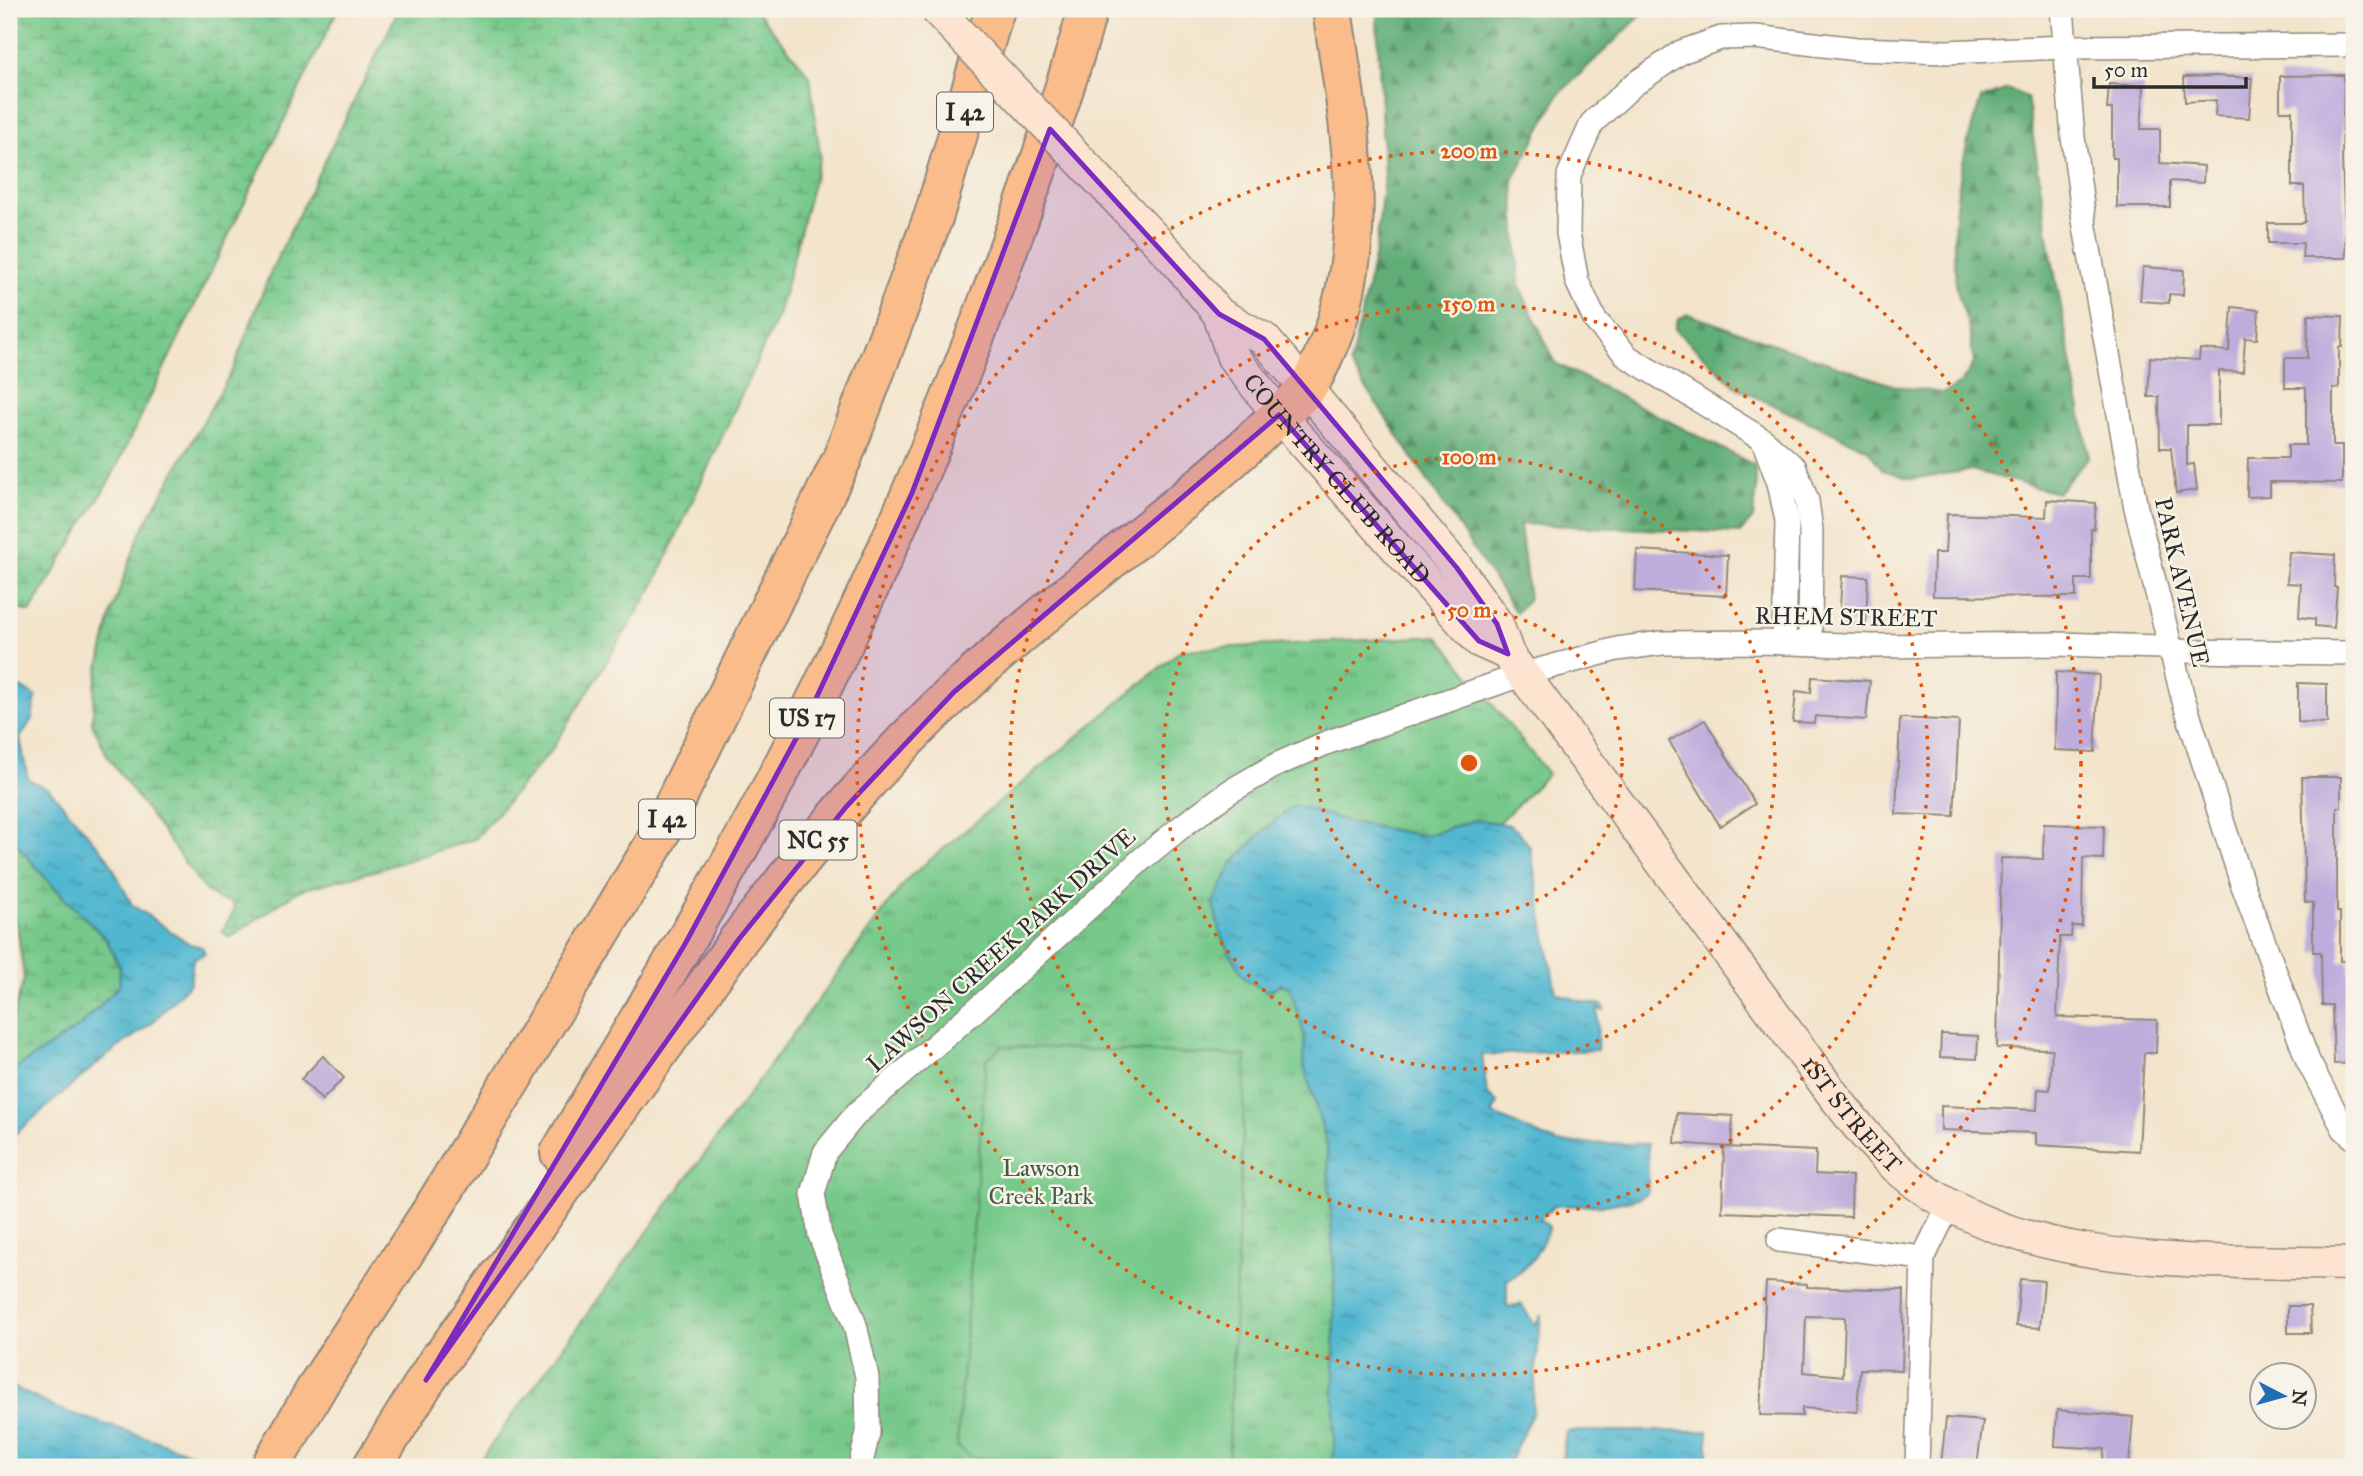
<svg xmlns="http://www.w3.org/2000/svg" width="2363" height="1476" font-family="'IM FELL Great Primer',serif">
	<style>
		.grass { fill: url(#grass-tufts); stroke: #517a5b; stroke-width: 2 }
		.forest { fill: url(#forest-firs); stroke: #466c51; stroke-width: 2 }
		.wetland { fill: url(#wetland-marsh); stroke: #517a5b; stroke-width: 2 }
		.pitch { fill: #77c98b; stroke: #517a5b; stroke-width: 2 }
		.water { fill: url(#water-ripples); stroke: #3e717e; stroke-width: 2 }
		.building { fill: #beacdc; fill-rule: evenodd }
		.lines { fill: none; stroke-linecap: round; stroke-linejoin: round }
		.minor-casing { stroke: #8f887b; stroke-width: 26 }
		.secondary-casing { stroke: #8f887b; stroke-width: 35 }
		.motorway-casing { stroke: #8f887b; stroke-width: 42 }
		.minor { stroke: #fff; stroke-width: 23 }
		.secondary { stroke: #fde4d1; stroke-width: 32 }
		.motorway { stroke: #fabc8b; stroke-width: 38 }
		.secondary-bridge-casing { stroke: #8f887b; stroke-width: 35; stroke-linecap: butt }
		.secondary-bridge { stroke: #fde4d1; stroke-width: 32 }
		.marked { fill: #7b2cbf; fill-opacity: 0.2; stroke: #7b2cbf; stroke-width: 5; stroke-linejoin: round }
		.ring { fill: none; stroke: #df570e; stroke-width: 3.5; stroke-dasharray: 3.5 7 }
		.labels { text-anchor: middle; stroke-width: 5; stroke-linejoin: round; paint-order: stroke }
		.shield { fill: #f7f3e8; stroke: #686764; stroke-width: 2 }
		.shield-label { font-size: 23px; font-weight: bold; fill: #2b2b2b }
		.street-label { font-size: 24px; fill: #2b2b2b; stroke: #f7f3e8 }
		.park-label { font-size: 24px; fill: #425a48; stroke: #f7f3e8 }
		.centre { fill: #df570e; stroke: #f7f3e8; stroke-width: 3.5 }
		.ring-label { font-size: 21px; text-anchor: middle; font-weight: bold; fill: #df570e; stroke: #f7f3e8; stroke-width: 5; stroke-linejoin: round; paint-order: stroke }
	</style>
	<defs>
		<pattern id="grass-tufts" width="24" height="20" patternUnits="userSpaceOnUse" patternTransform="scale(1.75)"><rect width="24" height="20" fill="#77c98b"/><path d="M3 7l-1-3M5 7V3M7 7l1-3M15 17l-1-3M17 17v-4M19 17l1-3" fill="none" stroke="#62a372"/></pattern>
		<pattern id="forest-firs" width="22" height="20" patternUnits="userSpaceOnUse" patternTransform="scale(1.75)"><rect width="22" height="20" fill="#61ad77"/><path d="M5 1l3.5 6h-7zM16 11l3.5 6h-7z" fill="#508d62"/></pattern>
		<pattern id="wetland-marsh" width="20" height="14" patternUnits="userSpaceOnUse" patternTransform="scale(1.75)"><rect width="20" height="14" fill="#77c98b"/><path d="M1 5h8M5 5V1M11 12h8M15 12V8" fill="none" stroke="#62a372"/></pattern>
		<pattern id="water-ripples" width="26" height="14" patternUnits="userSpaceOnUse" patternTransform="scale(1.75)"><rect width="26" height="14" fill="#51b7d0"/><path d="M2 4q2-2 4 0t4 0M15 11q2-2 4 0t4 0" fill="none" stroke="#4395a9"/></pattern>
	</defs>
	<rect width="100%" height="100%" fill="#f7f3e8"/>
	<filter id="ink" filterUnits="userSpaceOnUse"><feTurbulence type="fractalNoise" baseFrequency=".0143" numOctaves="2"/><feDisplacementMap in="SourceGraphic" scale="14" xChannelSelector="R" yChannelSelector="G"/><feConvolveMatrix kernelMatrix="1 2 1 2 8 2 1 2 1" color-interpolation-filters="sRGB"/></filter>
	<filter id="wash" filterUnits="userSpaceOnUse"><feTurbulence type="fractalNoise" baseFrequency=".00686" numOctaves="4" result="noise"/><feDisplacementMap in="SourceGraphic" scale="28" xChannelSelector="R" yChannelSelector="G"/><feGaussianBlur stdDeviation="1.57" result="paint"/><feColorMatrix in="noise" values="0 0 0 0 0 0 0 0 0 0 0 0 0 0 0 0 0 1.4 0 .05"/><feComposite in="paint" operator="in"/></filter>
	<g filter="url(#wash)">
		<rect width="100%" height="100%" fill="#f3e4cb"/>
		<path class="grass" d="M1438,636l110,138 -49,49 -24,-3 -50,16 -75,-14 -57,-17 -34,30 -27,29 50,120 8,3 15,50 -2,25 24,82 7,127v180l-5,16h-854l431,-587 275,-230z"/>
		<g class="forest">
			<path d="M1386,9h262l-89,85 -46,86 6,105 36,78 199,102 3,25 -4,28 -13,15 -220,-9 9,75 -13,14 -166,-249 26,-116 8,-71 -7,-160z"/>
			<path d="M2007,89l20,8 23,151 39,209 -32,36 -85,-23 -61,9 -28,-9 -16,-21 -130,-61 -62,-59 3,-10 10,-5 207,72 49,7 17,-10 13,-20c-2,-13 -3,-25 -6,-38 -3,-13 -11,-27 -12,-41 -7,-61 4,-127 25,-185z"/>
		</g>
		<g class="wetland">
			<path d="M9,9h329l-227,469 -81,134 -21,-5z"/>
			<path d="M399,9h356l55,67 10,80 -41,157 -126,274 -102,164 -76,88 -98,31 -77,20 -71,48 -7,-6 12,-21 -2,-9 -15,-3 -13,-10 -96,-132 -16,-34 3,-38 17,-74 28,-78 93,-164 38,-98z"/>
			<path d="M9,839l7,4 34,40 56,56 14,28 -1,19 -39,40 -71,47v-43l15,-51 -6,-48 -9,-26z"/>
		</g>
		<path class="pitch" d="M1002,1046l244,10 -18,411h-113l-144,-10 -14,-11 29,-386z"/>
		<g class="water">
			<path d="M9,688h13l14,9 -4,22 -12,19 8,41 22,11 58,68 24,47 58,39 12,3 3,7 -12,5 -3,24 -38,40 -47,34 -96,82v-66l71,-47 39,-40 1,-19 -14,-28 -56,-56 -34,-40 -7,-4z"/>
			<path d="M1293,805l57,17 75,14 50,-16 24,3 10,2 11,8 10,14 26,146 28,9 18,3 2,5 -6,-1 -1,41 -115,5 5,39 11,9 -6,11 65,29 91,1v48l-8,6 -33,7 -52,1 -15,12 9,9c-10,25 -18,41 -42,53v27l14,-3 14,21 6,-10 -9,99 -25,53h-178l5,-16v-180l-7,-127 -24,-82 2,-25 -15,-50 -9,-3 -14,7 -22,-12 -24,-43 -8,-33 19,-39 27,-29z"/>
			<path d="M9,1385l49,24 96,31 72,27h-217z"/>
			<path d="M1566,1431h142v36h-147z"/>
		</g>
		<g id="blocks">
			<g class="building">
				<path d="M2344,75l-2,84 4,99h-44l1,-15h-35v-20h35l2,-2 -1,-35h-12v-75h-12v-35z"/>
				<path d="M2216,76l36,2 -3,40 -34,-2 1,-16 -31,2 -1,-25z"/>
				<path d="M2109,84l35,2 -3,43h19v34l44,3 -1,17 -33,-2v26h-53v-49h-5v-49h-5z"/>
				<path d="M2143,267l41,3 -1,25 -14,-1v9l-29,-2z"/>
				<path d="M2232,307l27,3 -2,29 -12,-1 -2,34 -24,-1v54h-32v40l7,-1 3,26 -21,3 -5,-45h-11l-1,-51h-11l2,-40 49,3 1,-11 29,2z"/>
				<path d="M2308,315l35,1 -1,31h-3v41h-6v57h9v38l-72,-1v14l-23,1 1,-39h40v-13h18v-57h-21v-30h22z"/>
				<path d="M2047,500l49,3 -2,26h-3v50h-15v18l-143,-1 1,-43h11l2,-39 99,3z"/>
				<path d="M1637,550l91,5 -2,41 -91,-5z"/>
				<path d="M2289,552l46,3 -1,32h3l-3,41 -19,-2v-7l-16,-2 2,-33 -14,-1z"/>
				<path d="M1842,576l26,1 -2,47 -27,-2z"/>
				<path d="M2056,672l43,3 -4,77 -40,-2z"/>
				<path d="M1812,677l58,4 -4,39 -51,-4 -1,7 -21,-1 3,-31 15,2z"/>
				<path d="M2298,683l29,1v39l-29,-1z"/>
				<path d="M1900,718l59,3 -5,95 -58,-2z"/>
				<path d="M1705,720l50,84 -35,22 -51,-85z"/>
				<path d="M2302,777h39v30h-4v105h3v49h9l4,102 -19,1 -2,-59h-10l-1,-53h-8v-49l-8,-1z"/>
				<path d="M2044,824l60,2 -1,33 -20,-1 -1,68h-10l-1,11h-11l-3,80 100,3 -1,33h-12l-5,98 -103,-6v-12l-95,-3v-24l96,4 1,-21 12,1 2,-41 -55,-1 4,-190 42,1z"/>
				<path d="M1941,1034l37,2 -1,23 -37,-2z"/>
				<path d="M323,1056l21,22 -22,22 -21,-21z"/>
				<path d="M1677,1113l56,3 -2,31 -56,-4z"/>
				<path d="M1724,1147l92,4 -1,23 37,2 -1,41 -129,-5z"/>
				<path d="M2020,1279l24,2 -4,47 -24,-2z"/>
				<path d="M1766,1282l41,2v3l97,3 -2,80 -42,-1 -3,43 -55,-4v8l-42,-1zM1806,1316l39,1 -2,59 -39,-4z"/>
				<path d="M2288,1306h22l1,27h-23z"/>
				<path d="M2057,1410l76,7 -4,48 -26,-2 1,-14 -49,-3z"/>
				<path d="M1946,1418l37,3 -6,45 -36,-2z"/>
			</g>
		</g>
	</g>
	<g filter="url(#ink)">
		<use href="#blocks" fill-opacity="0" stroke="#8f887b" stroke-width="2"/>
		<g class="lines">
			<defs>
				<g id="minor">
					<path d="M2062,9l11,128 12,90 51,281 47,190 59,185 66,178 36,68 10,9"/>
					<path d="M1764,443l15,40 8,38 -3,122"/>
					<path d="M1810,643l1,-113 -4,-29 -12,-33 -32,-28 -135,-83 -33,-37 -18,-39 -9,-48 1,-58 23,-52 41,-38 48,-33 40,-14 34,-1 102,12 89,3 118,-5 290,-2"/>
					<path d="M1779,1240l144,18"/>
					<path d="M860,1467l8,-34 -1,-56 -12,-52 -35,-90 -7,-41 12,-42 32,-39 129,-112 157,-143 42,-34 44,-32 47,-27 50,-22 198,-69 93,-25 45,-6 100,-1 110,4 183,-2 107,3 9,4 183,2"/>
					<path d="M1917,1467l6,-209 26,-53"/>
				</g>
				<g id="secondary">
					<path id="s1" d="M1175,260l44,54 14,43 46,58 200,226 29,13"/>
					<path id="s2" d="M1219,314l45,25 42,49 151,180 40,56 11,30 327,443c21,27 42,54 68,76 118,101 305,86 451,91"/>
				</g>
				<g id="motorway">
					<path d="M560,1153c69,-119 142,-235 207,-357 90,-170 167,-348 234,-528 32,-86 63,-172 87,-259"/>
					<path d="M426,1380l313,-441c66,-86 135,-172 215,-246 67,-62 139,-118 209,-176 39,-31 76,-63 112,-98 10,-9 21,-18 30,-29 9,-10 16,-29 22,-42 47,-109 21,-227 5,-339"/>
					<path d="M270,1467l50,-85 114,-175 221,-364 187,-384 92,-244 61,-206"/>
					<path d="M372,1467l67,-108"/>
				</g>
			</defs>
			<use href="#minor" class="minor-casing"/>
			<use href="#secondary" class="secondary-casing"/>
			<use href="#motorway" class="motorway-casing"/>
			<use href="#minor" class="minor"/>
			<use href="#secondary" class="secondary"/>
			<use href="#motorway" class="motorway"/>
			<defs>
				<path id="secondary-bridge" d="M936,9l239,251"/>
			</defs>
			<use href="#secondary-bridge" class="secondary-bridge-casing"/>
			<use href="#secondary-bridge" class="secondary-bridge"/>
		</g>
	</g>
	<path class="marked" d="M1050,129l169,185 45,25 193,229 40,56 11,30 -29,-13 -200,-226 -325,277 -108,115 -107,132 -313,441 259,-436 120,-222 107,-229z"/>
	<g class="ring">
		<circle cx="1469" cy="763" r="153"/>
		<circle cx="1469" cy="763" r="306"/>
		<circle cx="1469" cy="763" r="459"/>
		<circle cx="1469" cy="763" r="612"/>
	</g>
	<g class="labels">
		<g class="shield">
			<rect x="937" y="92.5" width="56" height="39" rx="5"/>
			<rect x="770" y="698.5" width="74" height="39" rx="5"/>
			<rect x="639" y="799.5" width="56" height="39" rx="5"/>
			<rect x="779.5" y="820.5" width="77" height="39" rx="5"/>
		</g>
		<g class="shield-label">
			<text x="965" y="120">I 42</text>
			<text x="807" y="726">US 17</text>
			<text x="667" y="827">I 42</text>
			<text x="818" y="848">NC 55</text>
		</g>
		<g class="street-label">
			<text dy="8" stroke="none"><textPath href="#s1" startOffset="275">COUNTRY CLUB ROAD</textPath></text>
			<text transform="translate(2182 582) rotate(77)" y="8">PARK AVENUE</text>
			<text transform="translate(1846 617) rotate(1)" y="8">RHEM STREET</text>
			<text transform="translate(1001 950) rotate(-42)" y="8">LAWSON CREEK PARK DRIVE</text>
			<text dy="8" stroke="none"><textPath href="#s2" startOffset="1026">1ST STREET</textPath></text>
		</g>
		<g class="park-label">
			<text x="1041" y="1176">Lawson<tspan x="1041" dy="28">Creek Park</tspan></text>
		</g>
	</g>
	<circle cx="1469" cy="763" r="10" class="centre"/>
	<g class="ring-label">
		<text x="1469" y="158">200 m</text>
		<text x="1469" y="311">150 m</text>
		<text x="1469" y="464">100 m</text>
		<text x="1469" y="617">50 m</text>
	</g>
	<rect width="2363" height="1476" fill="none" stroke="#f7f3e8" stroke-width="35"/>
	<g transform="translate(2283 1396) rotate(96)"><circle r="33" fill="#f7f3e8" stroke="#a5a39c" stroke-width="2"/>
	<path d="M0-5L12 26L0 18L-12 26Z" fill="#1f6fb2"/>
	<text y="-10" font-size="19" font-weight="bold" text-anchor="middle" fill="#2b2b2b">N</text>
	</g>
	<path d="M2094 77v10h152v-10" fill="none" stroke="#2b2b2b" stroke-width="3.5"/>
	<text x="2104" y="77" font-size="21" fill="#2b2b2b" stroke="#f7f3e8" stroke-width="5" paint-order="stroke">50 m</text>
</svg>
